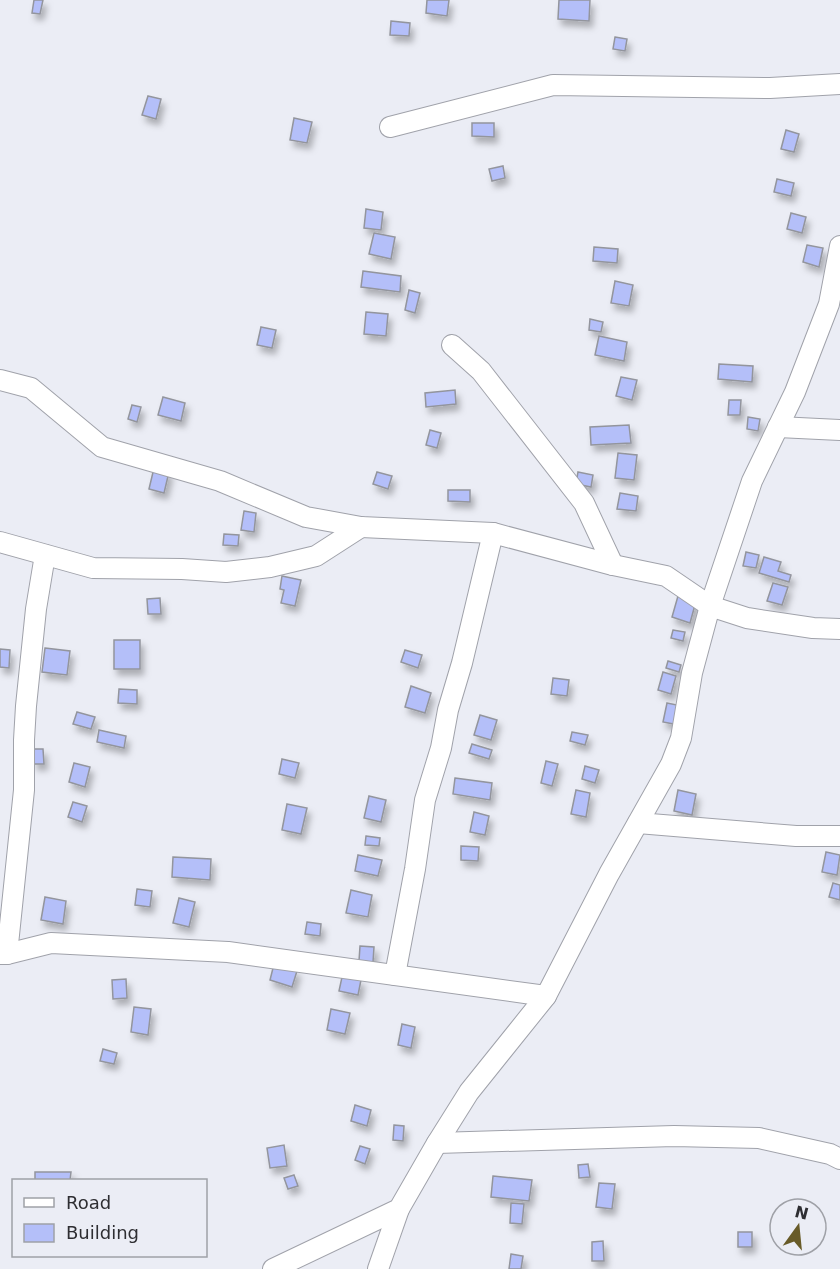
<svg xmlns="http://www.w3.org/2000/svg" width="840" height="1269" font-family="'DejaVu Sans',sans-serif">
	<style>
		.building { fill: #b4bff9; stroke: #93959d; stroke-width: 1.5; filter: url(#shadow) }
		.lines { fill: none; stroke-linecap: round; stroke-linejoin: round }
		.street-casing { stroke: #a0a2aa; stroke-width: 22 }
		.street { stroke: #fff; stroke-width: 20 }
	</style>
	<defs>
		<filter id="shadow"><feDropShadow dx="3.5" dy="6" stdDeviation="3" flood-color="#0004"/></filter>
	</defs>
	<rect width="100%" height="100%" fill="#ebedf5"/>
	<g class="building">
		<path d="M34,0h9l-3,14 -8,-1z"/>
		<path d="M427,0h22l-2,16 -21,-3z"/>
		<path d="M559,0h31l-1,21 -31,-2z"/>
		<path d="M391,21l19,2 -1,13 -19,-1z"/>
		<path d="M615,37l12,2 -2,12 -12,-2z"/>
		<path d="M148,96l13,3 -5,20 -14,-4z"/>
		<path d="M294,118l18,4 -5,21 -17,-3z"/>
		<path d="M472,123h22v14l-22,-1z"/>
		<path d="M786,130l13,4 -5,18 -13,-3z"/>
		<path d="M503,166l2,12 -13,3 -3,-12z"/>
		<path d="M777,179l17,4 -3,13 -17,-4z"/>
		<path d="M366,209l17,3 -2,18 -17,-2z"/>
		<path d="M791,213l15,4 -4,16 -15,-4z"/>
		<path d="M374,233l21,4 -4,22 -22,-5z"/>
		<path d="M807,245l16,3 -4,19 -16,-5z"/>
		<path d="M594,247l24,2 -1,14 -24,-2z"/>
		<path d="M363,271l38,5 -1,16 -39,-5z"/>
		<path d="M615,281l18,4 -4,21 -18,-3z"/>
		<path d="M409,290l11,3 -5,20 -10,-3z"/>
		<path d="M366,312l22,2 -2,22 -22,-2z"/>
		<path d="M590,319l13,3 -2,10 -12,-2z"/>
		<path d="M261,327l15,3 -4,18 -15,-3z"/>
		<path d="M599,336l28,6 -3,19 -29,-6z"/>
		<path d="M719,364l34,2 -1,16 -34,-3z"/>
		<path d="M621,377l16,3 -5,20 -16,-4z"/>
		<path d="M455,390l1,14 -30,3 -1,-14z"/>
		<path d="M163,397l22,6 -4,18 -23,-6z"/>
		<path d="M729,400h12l-1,15h-12z"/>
		<path d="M132,405l9,2 -4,15 -9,-3z"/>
		<path d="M748,417l12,2 -2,12 -11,-2z"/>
		<path d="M629,425l2,18 -40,2 -1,-18z"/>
		<path d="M430,430l11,3 -4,15 -11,-3z"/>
		<path d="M618,453l19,2 -3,25 -19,-2z"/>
		<path d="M154,468l15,4 -5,21 -15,-4z"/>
		<path d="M377,472l15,4 -4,13 -15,-5z"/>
		<path d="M578,472l15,3 -2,12 -15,-3z"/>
		<path d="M448,490h22v12l-22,-1z"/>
		<path d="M620,493l18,3 -2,15 -19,-2z"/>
		<path d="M244,511l12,2 -2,19 -13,-2z"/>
		<path d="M224,534l15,1 -1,11 -15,-1z"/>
		<path d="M746,552l13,3 -3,13 -13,-2z"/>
		<path d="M764,557l17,5 -3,9 13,4 -2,7 -30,-9z"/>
		<path d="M282,576l19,4 -6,26 -14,-3 3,-13 -4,-1z"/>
		<path d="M773,583l15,4 -6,18 -15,-4z"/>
		<path d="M678,596l18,5 -6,22 -18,-6z"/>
		<path d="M160,598l1,16h-13l-1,-15z"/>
		<path d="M673,630l12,2 -2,9 -12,-3z"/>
		<rect x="114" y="640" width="26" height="29"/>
		<path d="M45,648l25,3 -3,24 -25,-3z"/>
		<path d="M0,649l10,1 -1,18 -9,-1z"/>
		<path d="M405,650l17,5 -4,13 -17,-6z"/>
		<path d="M668,661l13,4 -2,7 -13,-4z"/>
		<path d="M663,672l13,4 -5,18 -13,-4z"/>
		<path d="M553,678l16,2 -2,16 -16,-2z"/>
		<path d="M411,686l20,7 -6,20 -20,-6z"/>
		<path d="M119,689l18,1v14l-19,-1z"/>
		<path d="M667,703l15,3 -3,19 -16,-3z"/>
		<path d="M77,712l18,5 -4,12 -18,-5z"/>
		<path d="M480,715l17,5 -6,20 -17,-5z"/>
		<path d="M99,730l27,6 -2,12 -27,-6z"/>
		<path d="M572,732l16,3 -3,10 -15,-4z"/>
		<path d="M472,744l20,6 -3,9 -20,-6z"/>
		<path d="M34,749h9l1,15h-10z"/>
		<path d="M282,759l17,4 -4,15 -16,-4z"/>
		<path d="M546,761l12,3 -6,22 -11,-3z"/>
		<path d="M74,763l16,4 -5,20 -16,-5z"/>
		<path d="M585,766l14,4 -4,13 -13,-4z"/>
		<path d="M455,778l37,5 -2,17 -37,-6z"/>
		<path d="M576,790l14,3 -4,24 -15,-3z"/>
		<path d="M678,790l18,4 -4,21 -18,-4z"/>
		<path d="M369,796l17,4 -5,22 -17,-4z"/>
		<path d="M73,802l14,4 -5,16 -14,-5z"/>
		<path d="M287,804l20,4 -6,26 -19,-4z"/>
		<path d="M474,812l15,4 -4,19 -15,-3z"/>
		<path d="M366,836l14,2 -1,8 -14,-1z"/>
		<path d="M461,846l18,1 -1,14 -17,-1z"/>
		<path d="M826,852l14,3 -3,20 -15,-3z"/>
		<path d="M358,855l24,5 -4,16 -23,-5z"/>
		<path d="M173,857l38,2 -1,21 -38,-3z"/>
		<path d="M833,883l7,2v15l-11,-3z"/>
		<path d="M137,889l15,2 -2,16 -15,-2z"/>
		<path d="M351,890l21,5 -4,22 -22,-4z"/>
		<path d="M45,897l21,4 -3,23 -22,-4z"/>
		<path d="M179,898l16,4 -6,25 -16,-4z"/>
		<path d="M307,922l14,2 -1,12 -15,-2z"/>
		<path d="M360,946l14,1 -1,15 -14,-1z"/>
		<path d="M274,964l23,7 -5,16 -22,-7z"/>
		<path d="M342,977l19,3 -3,15 -19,-4z"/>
		<path d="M126,979l1,19 -14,1 -1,-19z"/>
		<path d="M134,1007l17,2 -3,26 -17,-3z"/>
		<path d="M331,1009l19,4 -5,21 -18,-4z"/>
		<path d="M402,1024l13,3 -4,21 -13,-3z"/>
		<path d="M103,1049l14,4 -3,11 -14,-3z"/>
		<path d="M355,1105l16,5 -4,16 -16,-5z"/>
		<path d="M394,1125l10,1 -1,15 -10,-1z"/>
		<path d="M284,1145l3,21 -17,2 -3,-20z"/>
		<path d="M360,1146l10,3 -5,15 -10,-4z"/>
		<path d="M588,1164l2,13 -11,1 -1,-13z"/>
		<path d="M35,1172h36l-1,8h-35z"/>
		<path d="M294,1175l4,11 -10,3 -4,-11z"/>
		<path d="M493,1176l39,4 -3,21 -38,-4z"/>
		<path d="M599,1183l16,1 -3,25 -16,-2z"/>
		<path d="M511,1203l13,1 -2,20 -12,-1z"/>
		<rect x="738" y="1232" width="14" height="15"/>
		<path d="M603,1241l1,20h-12v-19z"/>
		<path d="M511,1254l12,2 -2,13h-12z"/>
	</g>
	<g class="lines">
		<defs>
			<g id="street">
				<path d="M390,127l163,-42 217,3 70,-4"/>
				<path d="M452,345l29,26 103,132 29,62"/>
				<path d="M0,380l31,8 71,59 118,34 86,36 55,10 132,6 120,32 53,11 44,30 37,12 66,10 27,1"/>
				<path d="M778,427l62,3"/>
				<path d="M0,542l93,26 89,1 44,3 44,-5 46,-11 45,-29"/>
				<path d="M638,823l158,13h44"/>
				<path d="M0,954h7l44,-11 177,9 318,44"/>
				<path d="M7,954l17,-164v-50l2,-34 10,-97 9,-54"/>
				<path d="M395,975l20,-106 10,-69 16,-52 7,-38 14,-47 31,-130"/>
				<path d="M437,1143l237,-7 85,2 71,16 10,5"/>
				<path d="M273,1269l126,-60 38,-66 32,-51 77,-96 63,-122 62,-110 10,-26 11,-65 18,-67 42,-125 43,-89 34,-88 11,-58"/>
				<path d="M378,1269l21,-60"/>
			</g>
		</defs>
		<use href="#street" class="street-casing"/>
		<use href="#street" class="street"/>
	</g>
	<rect x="12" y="1179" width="195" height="78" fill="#ebedf5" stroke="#9fa1a7" stroke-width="1.5"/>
	<rect x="24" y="1198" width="30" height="9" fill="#ffffff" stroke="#9fa1a7" stroke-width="1.5"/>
	<text x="66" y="1209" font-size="18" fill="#2e2e32">Road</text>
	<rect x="24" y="1224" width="30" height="18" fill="#b4bff9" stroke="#9fa1a7" stroke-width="1.5"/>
	<text x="66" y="1239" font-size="18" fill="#2e2e32">Building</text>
	<g transform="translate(798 1227) rotate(15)"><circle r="28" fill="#ebedf5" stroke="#9fa1a7" stroke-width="1.5"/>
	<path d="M0-4.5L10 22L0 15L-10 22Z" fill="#685b28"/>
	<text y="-9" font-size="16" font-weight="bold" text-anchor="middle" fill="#2e2e32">N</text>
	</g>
</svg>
